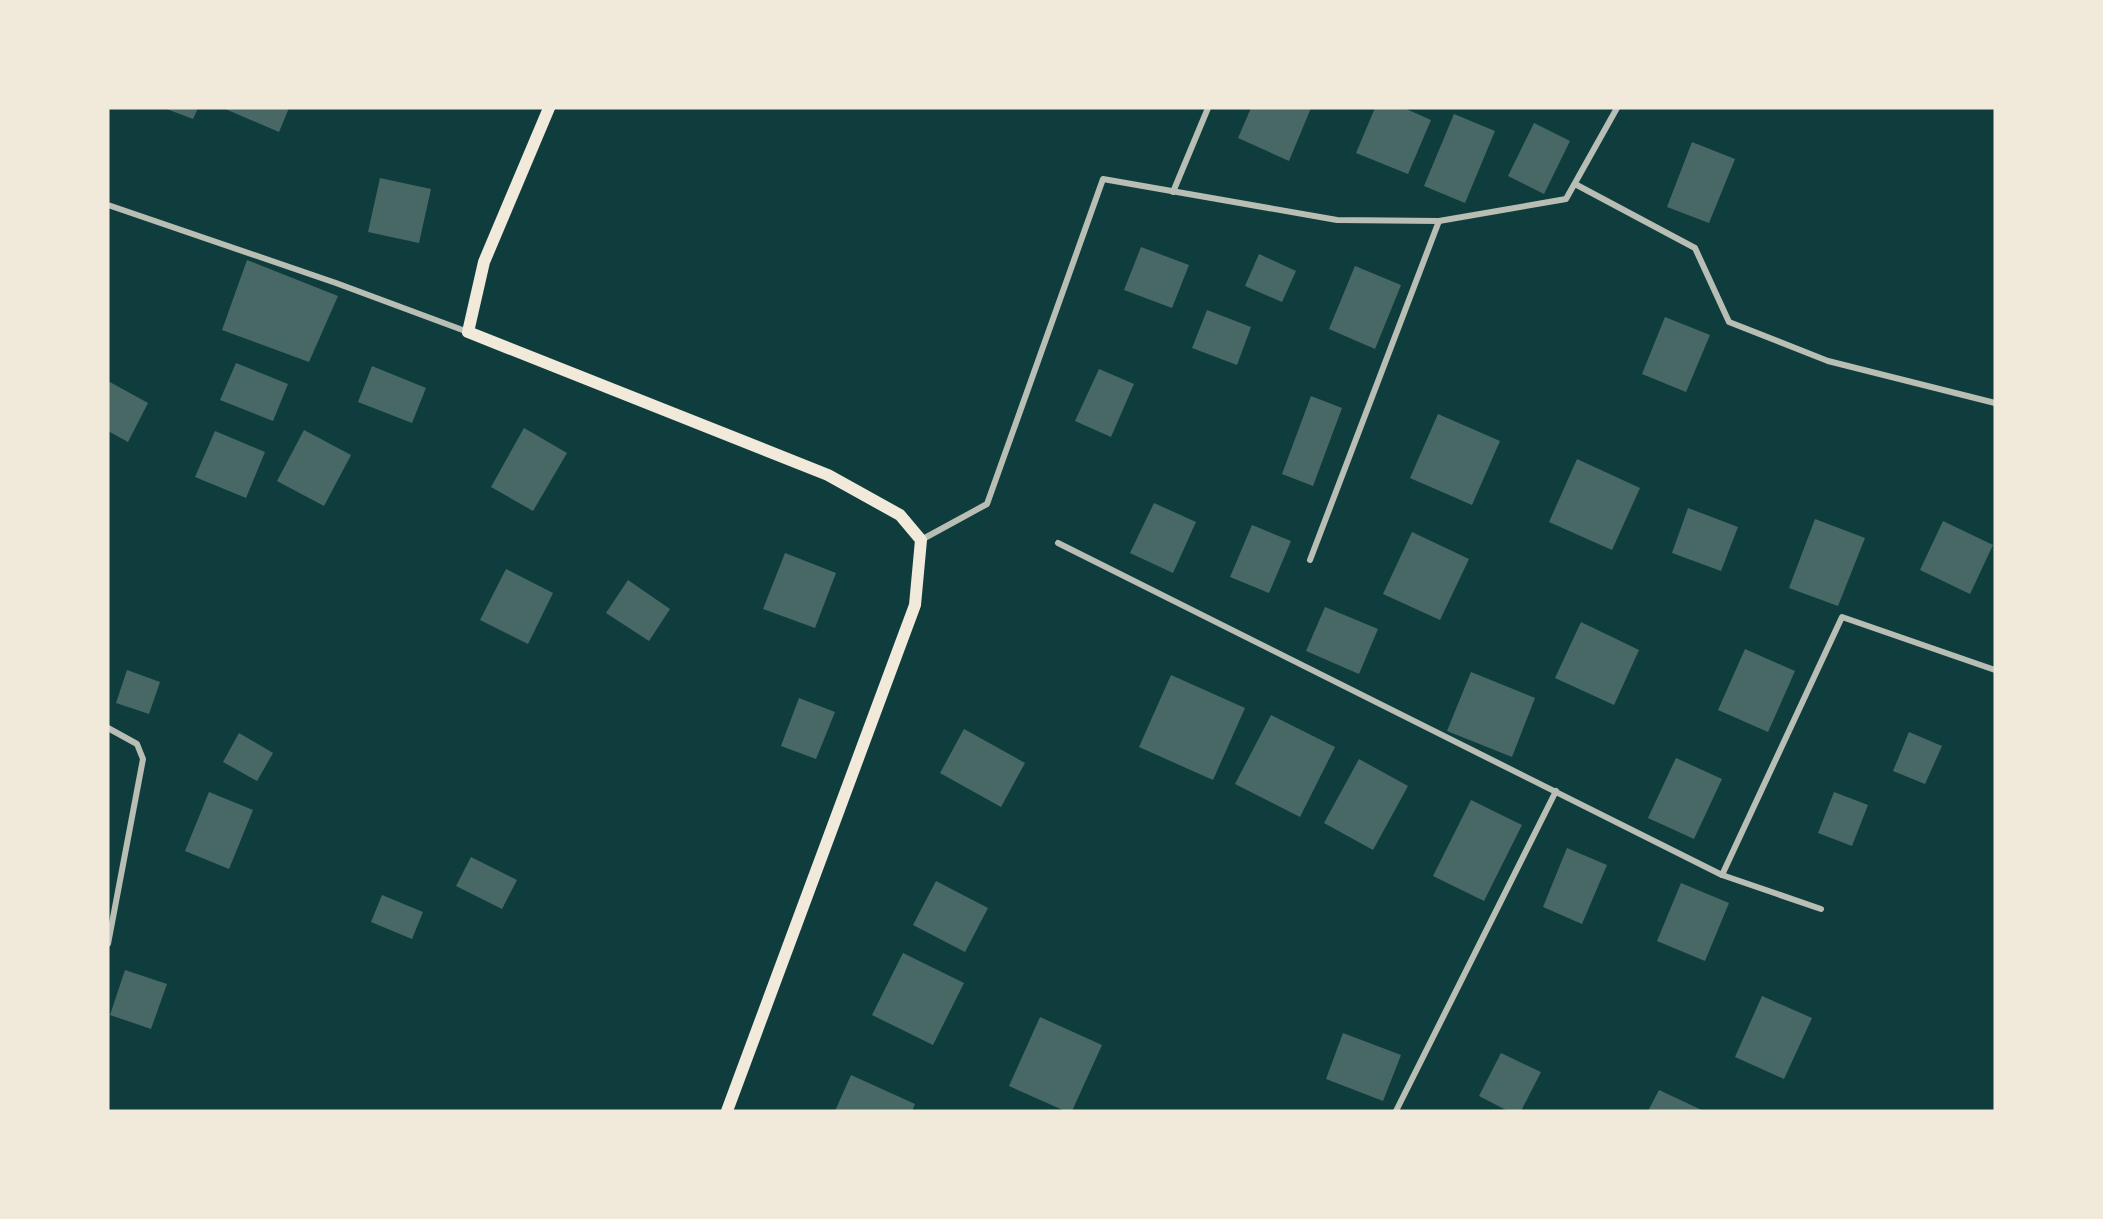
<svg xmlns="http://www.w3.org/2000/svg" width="2103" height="1219" font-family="'IBM Plex Serif',serif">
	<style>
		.building { fill: #486865 }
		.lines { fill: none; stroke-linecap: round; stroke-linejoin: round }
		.minor { stroke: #b8beb3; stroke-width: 6 }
		.secondary { stroke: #f1e9da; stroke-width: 12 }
	</style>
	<rect width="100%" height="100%" fill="#0f3d3e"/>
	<g class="building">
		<path d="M164,108h34l-5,11z"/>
		<path d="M223,108h66l-10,24z"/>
		<path d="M1251,108h60l-22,53 -51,-23z"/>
		<path d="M1375,108h29l27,12 -23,54 -52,-21z"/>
		<path d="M1454,114l41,17 -30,72 -41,-17z"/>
		<path d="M1534,123l36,18 -26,53 -36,-18z"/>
		<path d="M1692,142l43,17 -26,64 -42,-16z"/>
		<path d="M380,178l51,11 -12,54 -51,-11z"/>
		<path d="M1141,247l48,18 -17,43 -48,-18z"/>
		<path d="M1259,254l37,17 -14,31 -37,-16z"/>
		<path d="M247,260l91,36 -29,66 -87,-32z"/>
		<path d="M1355,266l46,19 -26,64 -46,-20z"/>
		<path d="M1207,310l44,17 -14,38 -45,-17z"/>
		<path d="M1665,317l45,18 -24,57 -44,-18z"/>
		<path d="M236,363l52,21 -15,37 -53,-21z"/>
		<path d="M372,366l54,22 -14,35 -54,-21z"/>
		<path d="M1099,369l35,15 -23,53 -36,-16z"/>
		<path d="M108,381l40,22 -20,39 -20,-11z"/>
		<path d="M1311,396l31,12 -29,78 -31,-12z"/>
		<path d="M1438,414l62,27 -28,64 -62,-27z"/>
		<path d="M524,428l43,25 -34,58 -42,-24z"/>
		<path d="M304,430l47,25 -27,51 -47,-25z"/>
		<path d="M215,431l50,21 -19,46 -51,-21z"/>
		<path d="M1577,459l63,29 -28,62 -63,-28z"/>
		<path d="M1154,503l42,19 -23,51 -43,-20z"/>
		<path d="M1688,508l50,19 -17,44 -49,-18z"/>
		<path d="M1815,519l50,19 -27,68 -49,-18z"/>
		<path d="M1943,521l50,24 -23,49 -50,-24z"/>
		<path d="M1252,525l39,16 -22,52 -39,-16z"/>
		<path d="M1412,532l57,27 -29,61 -57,-26z"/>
		<path d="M785,553l51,20 -21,55 -52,-19z"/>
		<path d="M506,569l47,24 -25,51 -48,-24z"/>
		<path d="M628,580l42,29 -21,32 -43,-28z"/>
		<path d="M1325,607l53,22 -19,45 -53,-23z"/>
		<path d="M1581,622l58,28 -25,55 -59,-27z"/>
		<path d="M1745,649l50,22 -27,61 -50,-22z"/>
		<path d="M127,670l33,12 -11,32 -33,-11z"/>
		<path d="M1471,672l64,26 -23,59 -65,-26z"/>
		<path d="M1171,675l74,33 -32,72 -74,-33z"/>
		<path d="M799,698l36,14 -19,47 -35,-13z"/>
		<path d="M1271,715l64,32 -35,70 -65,-33z"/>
		<path d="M964,729l61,34 -24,44 -61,-34z"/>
		<path d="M1909,732l33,14 -17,38 -32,-13z"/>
		<path d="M239,733l34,20 -16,28 -34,-19z"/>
		<path d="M1676,758l46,21 -28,60 -46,-21z"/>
		<path d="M1359,759l49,27 -35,64 -49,-27z"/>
		<path d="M209,792l44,18 -24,59 -44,-18z"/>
		<path d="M1834,792l34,13 -16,41 -34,-13z"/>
		<path d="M1471,800l51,25 -38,76 -51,-25z"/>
		<path d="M1567,848l40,17 -25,59 -39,-17z"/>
		<path d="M471,857l46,23 -15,29 -46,-23z"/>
		<path d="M936,881l52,27 -23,44 -52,-27z"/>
		<path d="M1681,883l48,20 -24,58 -48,-20z"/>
		<path d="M382,895l41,17 -11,27 -41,-17z"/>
		<path d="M903,953l61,30 -31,62 -61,-30z"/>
		<path d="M125,970l42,14 -16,45 -41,-14z"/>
		<path d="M1762,996l50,22 -28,61 -49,-22z"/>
		<path d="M1040,1017l62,28 -30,66h-7l-56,-25z"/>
		<path d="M1343,1033l58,22 -18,46 -57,-22z"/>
		<path d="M1501,1053l40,19 -20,39h-13l-29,-15z"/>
		<path d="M851,1075l64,29 -3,7h-77z"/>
		<path d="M1659,1090l45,21h-56z"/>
	</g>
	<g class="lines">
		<g class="minor">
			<path d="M1575,184l120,64 34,74 99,39 167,42"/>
			<path d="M1173,192l35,-84"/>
			<path d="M108,205l228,78 132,49"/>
			<path d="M921,540l66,-36 116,-325 234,41 102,1 127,-22 51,-91"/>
			<path d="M1058,543l664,332 99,34"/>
			<path d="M1310,560l129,-339"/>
			<path d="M108,728l29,16 6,15 -35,185"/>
			<path d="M1722,875l120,-258 153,53"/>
			<path d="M1396,1111l160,-320"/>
		</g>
		<path class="secondary" d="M549,108l-65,154 -16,70 360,143 72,40 21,25 -6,65 -188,506"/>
	</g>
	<rect width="2103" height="1219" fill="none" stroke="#f1e9da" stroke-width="219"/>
</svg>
